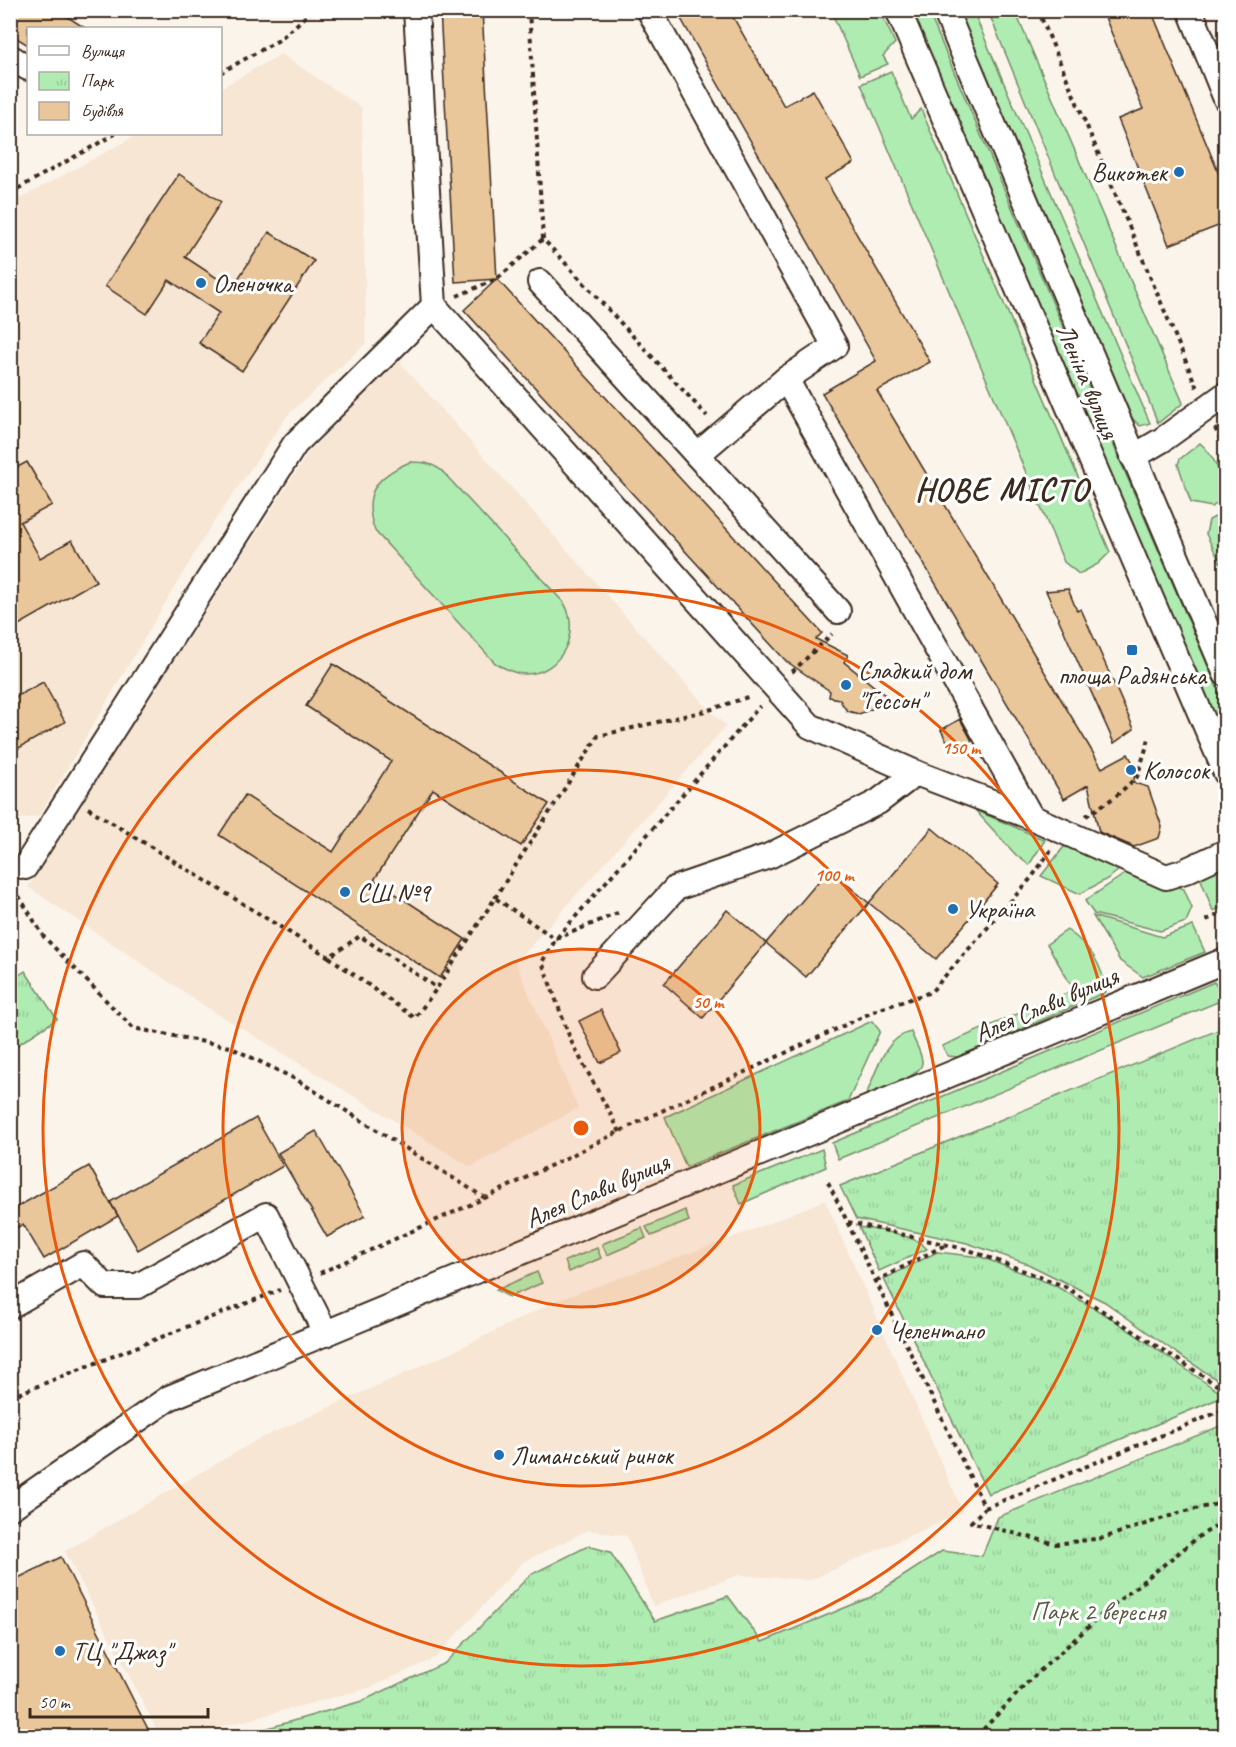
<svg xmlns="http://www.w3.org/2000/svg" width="1236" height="1747" font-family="Caveat,sans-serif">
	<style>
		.built { fill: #f6e6d3 }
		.grass { fill: #afecb2; stroke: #758b68; stroke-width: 1.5 }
		.park { fill: url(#park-tufts); stroke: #758b68; stroke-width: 1.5 }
		.building { fill: #eac69b; stroke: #3b2a1e; stroke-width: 1.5 }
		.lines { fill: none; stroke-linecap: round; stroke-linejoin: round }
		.minor-casing { stroke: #3b2a1e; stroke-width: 28 }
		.path { stroke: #3b2a1e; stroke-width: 4; stroke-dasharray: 4.5 4.5; stroke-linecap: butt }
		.minor { stroke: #fff; stroke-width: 24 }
		.ring { fill: none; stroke: #e8590c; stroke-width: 3 }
		.poi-dot { fill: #1f6fb2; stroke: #fff; stroke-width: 2 }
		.labels { text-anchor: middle; stroke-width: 6; stroke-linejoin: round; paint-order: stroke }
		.poi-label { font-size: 26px; fill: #3b2a1e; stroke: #fff; text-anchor: start }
		.street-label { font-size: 26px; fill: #3b2a1e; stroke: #fff }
		.park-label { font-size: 26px; fill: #585a43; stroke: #fff }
		.district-label { font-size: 32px; font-weight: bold; letter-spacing: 1.5px; fill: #3b2a1e; stroke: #fff }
		.centre { fill: #e8590c; stroke: #fff; stroke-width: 3 }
		.ring-label { font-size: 18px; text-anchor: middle; font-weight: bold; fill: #e8590c; stroke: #fff; stroke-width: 6; stroke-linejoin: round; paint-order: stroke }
	</style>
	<defs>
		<pattern id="park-tufts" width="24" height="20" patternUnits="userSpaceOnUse" patternTransform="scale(1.5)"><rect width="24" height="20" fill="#afecb2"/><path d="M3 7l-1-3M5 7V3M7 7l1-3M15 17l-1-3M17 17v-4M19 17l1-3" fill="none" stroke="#97cb99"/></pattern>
	</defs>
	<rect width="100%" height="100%" fill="#fbf4eb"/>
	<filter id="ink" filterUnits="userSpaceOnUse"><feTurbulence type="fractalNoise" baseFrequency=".0167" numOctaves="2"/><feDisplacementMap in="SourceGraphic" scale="12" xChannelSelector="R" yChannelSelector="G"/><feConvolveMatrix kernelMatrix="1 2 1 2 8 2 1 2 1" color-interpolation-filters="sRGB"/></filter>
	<g filter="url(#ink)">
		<g class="built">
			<path d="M281,54l81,54 4,235 -79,73 -78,113 -170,287 -28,5 -1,-617 129,-70h81l1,-46z"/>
			<path d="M398,360l311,350 17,16 -210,237 62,145 -107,59 -266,-161 -177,-119 281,-435z"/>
			<path d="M825,1200l138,312 -153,68 -71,-5 -86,31 -26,-70 -39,-6 -65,32 -88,96 -66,30 -184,48h-25l-95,-185 194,-112 189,-85 110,-54 182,-65z"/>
		</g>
		<g class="grass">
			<path d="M831,11h49l15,32 -12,13 5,8 -28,12z"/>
			<path d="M910,11h18l297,695v43z"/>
			<path d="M957,11h16l177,412 -10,3 -8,-8z"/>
			<path d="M988,11h27l168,392 -25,20z"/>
			<path d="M891,71l20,48 10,-10 189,443 -12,12 -19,10 -15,-12 -203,-478z"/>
			<path d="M1200,443c13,11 26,38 25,54l-13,10 -21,-4 -13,-39 2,-5z"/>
			<path d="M410,462c13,0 22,1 32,9l122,132c17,28 -2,71 -39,71 -11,0 -20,-6 -30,-11l-120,-132c-14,-38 2,-55 35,-69z"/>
			<path d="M1225,512v60l-19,-38 3,-14z"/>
			<path d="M975,810l70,30 -16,25 -13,-10z"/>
			<path d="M1067,843l58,22 -16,13 -29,16 -39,-18z"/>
			<path d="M1225,866v40l-12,5 -13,-34z"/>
			<path d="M1132,869l52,20 8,19 -6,14 -26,9 -66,-17 -9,-13z"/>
			<path d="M1093,916l69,21 31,-11 12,26 -62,25 -23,-16z"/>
			<path d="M1067,930c23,16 36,35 39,62l-148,65 -10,-1 -6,-10 132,-56 -27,-46z"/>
			<path d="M1214,982l11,17 -387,160 -6,-16z"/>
			<path d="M872,1021l8,10 -32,70 -162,66 -21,-50z"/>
			<path d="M911,1032c3,9 12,23 11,31 -1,14 -44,27 -56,32 10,-22 18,-58 45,-63z"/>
			<path d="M822,1149l4,18 -85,37 -8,-19z"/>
			<path d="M685,1210l4,11 -38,15 -5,-9z"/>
			<path d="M642,1228l4,10 -39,17 -5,-11z"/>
			<path d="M597,1248l4,10 -32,14 -4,-11z"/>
			<path d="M537,1272l5,11 -33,14 -13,-7z"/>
		</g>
		<g class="park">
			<path d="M25,971l32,48 -41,27 -5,-8v-57z"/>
			<path d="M1225,1027v358l-43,-28 -77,-55 -77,-38 -61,-21 -111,-24 -16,-33z"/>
			<path d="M859,1227c20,4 55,6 68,22l-48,22z"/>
			<path d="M937,1252l44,5 73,28 57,33 114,78 -237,98 -104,-215z"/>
			<path d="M1225,1424v312h-962l-2,-6 101,-29 83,-38 85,-88 58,-29 22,6 45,69 73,-25 34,46 109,-45 71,-46 40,5 16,-39z"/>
		</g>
		<g class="building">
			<path d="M10,10h47l28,18h-57v17l-18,-11z"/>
			<path d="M440,10h42l15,269 -42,3z"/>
			<path d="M676,10h53l55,96 29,-16 41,73 -29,16 105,183 -53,29 225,377 26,-14 7,13 -1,16 14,4 14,40 -3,11 -25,9 -35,-15 -11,-47 -24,14 -242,-406 54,-32z"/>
			<path d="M1102,10h49l75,181v32l-57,22 -51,-126 25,-10z"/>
			<path d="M179,174l42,28 -36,55 47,31 37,-56 45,29 -72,110 -43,-28 20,-30 -50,-33 -22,34 -42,-28z"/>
			<path d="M497,279l325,354 -6,6 32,16 -4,7 42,34 -7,10 -20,8 -12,-3 -8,-12 -10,-2 1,-6 -44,-30 -322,-351z"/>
			<path d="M27,462l25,43 -32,17 20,36 32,-18 24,41 -86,49v-159z"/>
			<path d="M1068,589l9,22 4,-2 53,120 -20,14 -68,-152z"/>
			<path d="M333,664l216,140 -28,42 -88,-57 -59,91 91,59 -25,39 -221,-143 26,-40 88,57 58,-91 -85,-55z"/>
			<path d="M43,682l22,40 -55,31v-53z"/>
			<path d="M960,719l12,22 -19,11 -12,-22z"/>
			<path d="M932,828l66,56 -62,75 -67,-56z"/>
			<path d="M829,869l40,34 -63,74 -40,-34z"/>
			<path d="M727,910l39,33 -63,75 -39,-34z"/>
			<path d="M601,1010l20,43 -21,10 -21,-42z"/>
			<path d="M256,1118l27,48 -145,84 -28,-48z"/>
			<path d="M316,1131l49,85 -38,21 -49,-84z"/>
			<path d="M89,1166l29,50 -74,43 -21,-35 -13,8v-21z"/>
			<path d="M61,1557l91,180h-134l-8,-16v-139z"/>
		</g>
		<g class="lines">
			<defs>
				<g id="minor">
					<path d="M416,10l18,296 376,420 106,47 115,44 135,60 19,-6 41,-19"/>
					<path d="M649,10l186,336 -49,33 245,438"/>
					<path d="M898,10l328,763"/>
					<path d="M945,10l281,664"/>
					<path d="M1190,10l36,89"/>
					<path d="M10,57l18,11"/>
					<path d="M540,282l157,173"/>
					<path d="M786,379l-89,76 141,156"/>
					<path d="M1133,457l29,-17 64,-46"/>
					<path d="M25,867l270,-423 139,-138"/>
					<path d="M595,976l81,-88 93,-32 109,-54 38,-29"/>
					<path d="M10,1306l73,-42 22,22h33l128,-71 60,119"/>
					<path d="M10,1508l159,-110 1057,-438"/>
				</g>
			</defs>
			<use href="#minor" class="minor-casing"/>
			<g class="path">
				<path d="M529,10l14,229 164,177"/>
				<path d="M1038,10l159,378"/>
				<path d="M220,73l59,-33 34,-30"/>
				<path d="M10,193l105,-59"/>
				<path d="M457,296l40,-17 46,-40"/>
				<path d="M1215,428l11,24"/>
				<path d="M792,672l40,-38"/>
				<path d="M88,808l241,149 31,-21 77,52 58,-90 61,41 64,-27"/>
				<path d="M1086,816l29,-19 22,-20 12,-38"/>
				<path d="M14,888l30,49 89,91 97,19 67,33 188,118"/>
				<path d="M495,898l103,-162 111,-26 42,-14"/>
				<path d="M1206,920l20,-8"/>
				<path d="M329,957l86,61 22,-30"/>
				<path d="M620,1132l-49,-91 -29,-79 14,-23 204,-233"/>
				<path d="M828,1182l157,326 -14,14 85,22 47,-6 79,-26 44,-10"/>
				<path d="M848,1222l121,28 95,36 162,105"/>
				<path d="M320,1273l165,-75 166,-82 226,-106 54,-18 101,-115 19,-27"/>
				<path d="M876,1281l71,-37"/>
				<path d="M10,1397l270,-107"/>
				<path d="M985,1508l241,-99"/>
				<path d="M977,1736l53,-56 77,-70 94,-75 25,-14"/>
			</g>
			<use href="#minor" class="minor"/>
		</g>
	</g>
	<circle cx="581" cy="1128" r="179" fill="#e8590c" fill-opacity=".12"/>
	<g class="ring">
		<circle cx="581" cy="1128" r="179"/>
		<circle cx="581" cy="1128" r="358"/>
		<circle cx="581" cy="1128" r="538"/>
	</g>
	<g class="poi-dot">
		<circle cx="1179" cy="172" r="6"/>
		<circle cx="201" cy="283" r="6"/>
		<rect x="1126" y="644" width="12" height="12" rx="3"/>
		<circle cx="846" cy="685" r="6"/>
		<circle cx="1131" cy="770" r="6"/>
		<circle cx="345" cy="892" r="6"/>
		<circle cx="953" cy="909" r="6"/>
		<circle cx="877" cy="1330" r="6"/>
		<circle cx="499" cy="1455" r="6"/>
		<circle cx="60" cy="1651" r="6"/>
	</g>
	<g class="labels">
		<g class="poi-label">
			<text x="1167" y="181" text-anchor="end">Викотек</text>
			<text x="213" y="292">Оленочка</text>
			<text x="858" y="679">Сладкий дом<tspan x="858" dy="30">"Гессон"</tspan></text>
			<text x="1132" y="684" text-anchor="middle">площа Радянська</text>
			<text x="1143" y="779">Колосок</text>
			<text x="357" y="901">СШ №9</text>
			<text x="965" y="918">Україна</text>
			<text x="889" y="1339">Челентано</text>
			<text x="511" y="1464">Лиманський ринок</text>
			<text x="72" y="1660">ТЦ "Джаз"</text>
		</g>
		<g class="street-label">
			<text transform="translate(1088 381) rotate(67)" y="9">Леніна вулиця</text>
			<text transform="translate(1046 1004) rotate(-23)" y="9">Алея Слави вулиця</text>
			<text transform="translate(597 1190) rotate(-23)" y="9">Алея Слави вулиця</text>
		</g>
		<g class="park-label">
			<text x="1098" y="1620">Парк 2 вересня</text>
		</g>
		<g class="district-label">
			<text x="1002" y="500">НОВЕ МІСТО</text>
		</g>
	</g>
	<circle cx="581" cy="1128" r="9" class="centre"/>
	<g class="ring-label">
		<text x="961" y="754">150 m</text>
		<text x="834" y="881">100 m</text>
		<text x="708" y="1008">50 m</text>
	</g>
	<rect width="1236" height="1747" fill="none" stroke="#fff" stroke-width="36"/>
	<rect x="18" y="18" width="1200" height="1711" fill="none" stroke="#3b2a1e" stroke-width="2" filter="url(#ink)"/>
	<rect x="27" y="27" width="195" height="108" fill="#ffffff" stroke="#b1aaa5" stroke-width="1.5"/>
	<rect x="39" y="46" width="30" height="9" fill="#ffffff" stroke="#b1aaa5" stroke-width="1.5"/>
	<text x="81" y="57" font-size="18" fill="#3b2a1e">Вулиця</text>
	<rect x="39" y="72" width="30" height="18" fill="url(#park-tufts)" stroke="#b1aaa5" stroke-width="1.5"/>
	<text x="81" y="87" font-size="18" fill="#3b2a1e">Парк</text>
	<rect x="39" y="102" width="30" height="18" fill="#eac69b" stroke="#b1aaa5" stroke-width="1.5"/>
	<text x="81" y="117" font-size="18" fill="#3b2a1e">Будівля</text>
	<path d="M30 1708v9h178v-9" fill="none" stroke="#3b2a1e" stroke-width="3"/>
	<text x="39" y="1708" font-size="18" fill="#3b2a1e" stroke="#ffffff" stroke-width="4.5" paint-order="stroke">50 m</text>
</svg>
